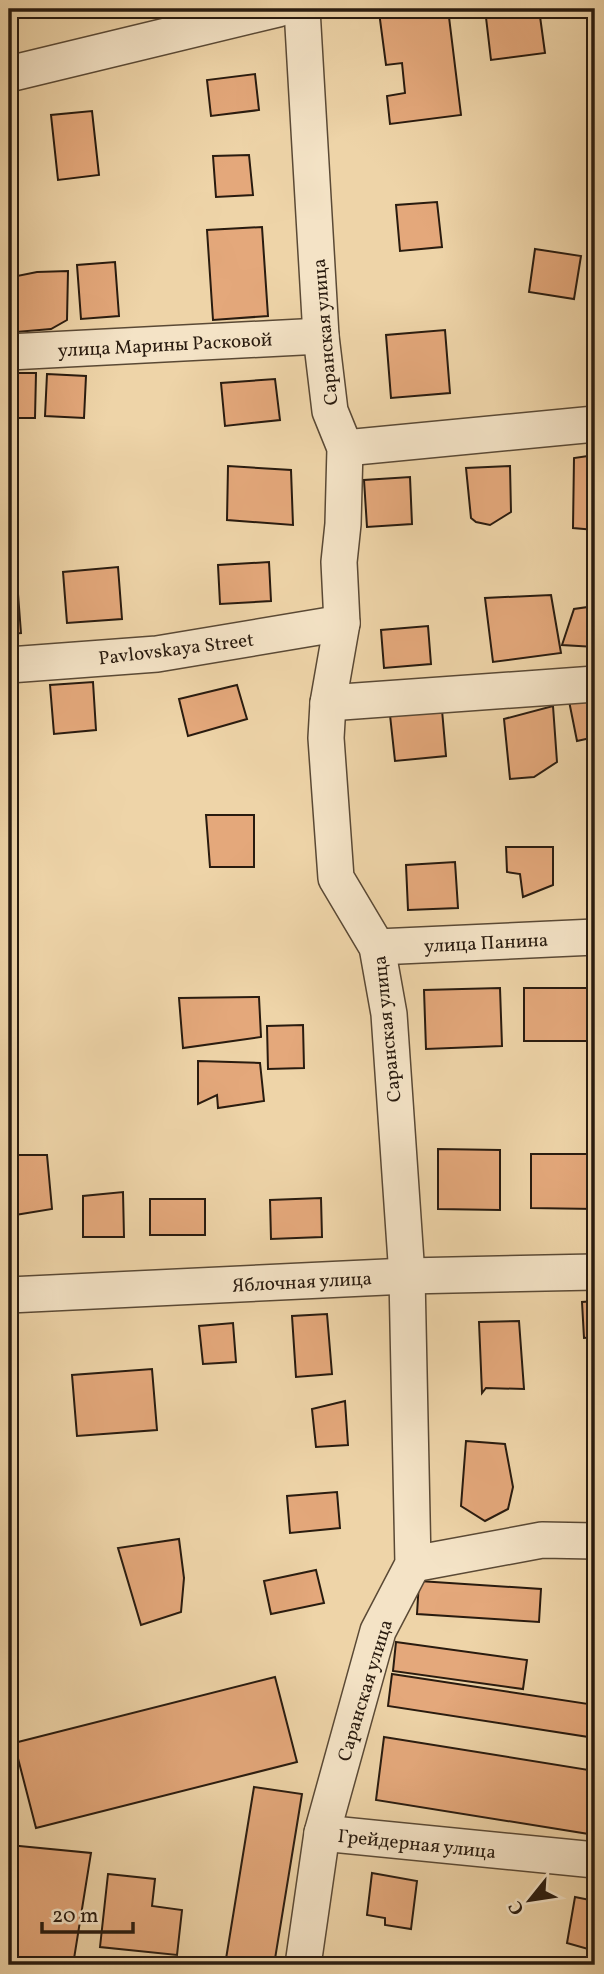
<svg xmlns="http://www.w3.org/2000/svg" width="604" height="1974" font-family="Vollkorn,serif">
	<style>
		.building { fill: #e4a87b; stroke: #291b0f; stroke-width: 2 }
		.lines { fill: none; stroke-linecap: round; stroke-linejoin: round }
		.minor-casing { stroke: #5a4935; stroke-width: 38 }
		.minor { stroke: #f4e3c6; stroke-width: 35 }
		.labels { text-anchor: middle; stroke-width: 5; stroke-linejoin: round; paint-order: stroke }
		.street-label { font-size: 19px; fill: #291b0f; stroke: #f4e3c6 }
	</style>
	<rect width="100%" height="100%" fill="#eed4a8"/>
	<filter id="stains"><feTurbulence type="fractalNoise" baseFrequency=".00286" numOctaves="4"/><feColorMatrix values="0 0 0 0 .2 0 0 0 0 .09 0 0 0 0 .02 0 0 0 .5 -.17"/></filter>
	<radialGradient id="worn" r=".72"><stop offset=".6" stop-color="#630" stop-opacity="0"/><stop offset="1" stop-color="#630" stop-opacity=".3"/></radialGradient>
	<g class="building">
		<path d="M408,9h40l13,106 -71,9 -3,-28 18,-3 -3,-30 -16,2 -7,-53z"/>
		<path d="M485,9h54l6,44 -54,7z"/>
		<path d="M255,74l4,36 -48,6 -4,-36z"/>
		<path d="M92,111l7,64 -41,5 -7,-65z"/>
		<path d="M9,146l5,37 -5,4z"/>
		<path d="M249,155l4,40 -37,2 -3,-41z"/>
		<path d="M437,202l5,45 -42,4 -4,-46z"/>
		<path d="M262,227l6,89 -55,4 -6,-90z"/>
		<path d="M535,249l46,7 -7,43 -45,-7z"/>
		<path d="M115,262l4,54 -38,3 -4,-54z"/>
		<path d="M68,271l-1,49 -16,9 -35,3 -4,-55 25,-5z"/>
		<path d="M445,330l5,63 -59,5 -5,-63z"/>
		<path d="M9,373h27l-1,45h-26z"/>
		<path d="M47,374l39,2 -2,42 -39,-2z"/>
		<path d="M275,379l5,41 -55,6 -4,-43z"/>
		<path d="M595,455v75l-22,-2 1,-70z"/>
		<path d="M228,466l63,4 2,55 -66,-5z"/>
		<path d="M510,466l1,46 -21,13 -14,-3 -5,-4 -5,-50z"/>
		<path d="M410,477l2,47 -45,3 -3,-47z"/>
		<path d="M269,562l2,39 -51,3 -2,-39z"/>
		<path d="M118,567l4,52 -55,4 -4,-51z"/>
		<path d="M17,581l4,52 -12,1v-52z"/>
		<path d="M551,595l10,58 -68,9 -8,-64z"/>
		<path d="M595,606v41l-33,-2 12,-36z"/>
		<path d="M428,626l3,38 -47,4 -3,-38z"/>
		<path d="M93,682l3,48 -42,4 -4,-49z"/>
		<path d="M237,685l10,34 -59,17 -9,-37z"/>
		<path d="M595,695v42l-18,4 -8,-40z"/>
		<path d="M553,706l4,56 -23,15 -24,2 -6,-60z"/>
		<path d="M442,710l4,46 -51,5 -5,-46z"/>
		<path d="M206,815h48v52h-44z"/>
		<path d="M506,847h47v38l-30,12 -3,-23 -13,-2z"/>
		<path d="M455,862l3,46 -50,2 -2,-45z"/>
		<path d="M500,988l2,58 -76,3 -2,-59z"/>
		<rect x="524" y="988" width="69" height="53"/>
		<path d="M259,997l2,40 -78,11 -4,-50z"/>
		<path d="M303,1025l1,43 -36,1 -1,-43z"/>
		<path d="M198,1061l62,2 4,38 -46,7 -1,-13 -19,9z"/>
		<path d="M438,1149l62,1v60l-62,-1z"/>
		<path d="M531,1154h64v55l-64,-1z"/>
		<path d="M9,1155h38l5,54 -43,7z"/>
		<path d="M123,1192l1,45h-41v-41z"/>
		<path d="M321,1198l1,39 -51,2 -1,-39z"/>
		<rect x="150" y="1199" width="55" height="36"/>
		<path d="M595,1301v36l-11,1 -2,-36z"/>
		<path d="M327,1314l5,60 -36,3 -4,-61z"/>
		<path d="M519,1321l5,68 -38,-1 -4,5 -3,-71z"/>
		<path d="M233,1323l3,39 -33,2 -4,-38z"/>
		<path d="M152,1369l5,61 -80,6 -5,-61z"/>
		<path d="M345,1401l3,44 -32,2 -4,-38z"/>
		<path d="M466,1441l39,3 8,43 -5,22 -23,12 -24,-15z"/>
		<path d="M337,1492l3,36 -50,5 -3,-37z"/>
		<path d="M179,1539l5,39 -3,34 -40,13 -23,-77z"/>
		<path d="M316,1570l8,33 -53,11 -7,-33z"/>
		<path d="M419,1581l122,8 -2,33 -122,-8z"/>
		<path d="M396,1642l131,18 -4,29 -130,-18z"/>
		<path d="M392,1674l203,31v33l-207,-32z"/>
		<path d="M275,1677l22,85 -261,66 -22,-85z"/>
		<path d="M384,1737l211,34v64l-219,-35z"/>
		<path d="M254,1787l48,7 -28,171h-49z"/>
		<path d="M9,1845l82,8 -18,112h-64z"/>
		<path d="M372,1873l45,8 -6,48 -26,-4v-7l-18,-3z"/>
		<path d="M108,1874l47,5 -3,27 30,4 -5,45 -77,-8z"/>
		<path d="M575,1897l20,4v50l-28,-8z"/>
	</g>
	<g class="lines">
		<defs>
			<g id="minor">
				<path d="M302,9l19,327 9,75 15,37 -2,76 -4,38 3,61 -14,80 -2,35 10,140 41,69 12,67 18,262 6,288 -35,67 -56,202 -19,132"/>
				<path d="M9,74l269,-65"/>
				<path d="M9,352l312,-16"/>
				<path d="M345,448l250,-24"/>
				<path d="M9,665l148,-11 185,-31"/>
				<path d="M328,703l267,-19"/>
				<path d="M377,947l218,-10"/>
				<path d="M9,1295l398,-19 188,-4"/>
				<path d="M413,1564l129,-24 53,1"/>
				<path d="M322,1833l273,27"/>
			</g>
		</defs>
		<use href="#minor" class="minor-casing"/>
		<use href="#minor" class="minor"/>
	</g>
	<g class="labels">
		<g class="street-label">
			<text transform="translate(324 332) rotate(-95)" y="7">Саранская улица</text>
			<text transform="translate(165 344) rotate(-3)" y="7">улица Марины Расковой</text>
			<text transform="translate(176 648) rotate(-7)" y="7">Pavlovskaya Street</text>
			<text transform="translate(486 942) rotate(-3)" y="7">улица Панина</text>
			<text transform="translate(386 1029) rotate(-96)" y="7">Саранская улица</text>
			<text transform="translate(302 1281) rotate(-3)" y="7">Яблочная улица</text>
			<text transform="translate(364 1690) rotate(-73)" y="7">Саранская улица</text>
			<text transform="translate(417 1843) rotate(6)" y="7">Грейдерная улица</text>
		</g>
	</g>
	<rect width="604" height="1974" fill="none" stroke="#eed4a8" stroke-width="35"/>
	<rect x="10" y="10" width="583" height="1953" fill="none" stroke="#291b0f" stroke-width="3.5"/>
	<rect x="18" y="18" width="569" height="1939" fill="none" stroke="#291b0f" stroke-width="2"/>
	<g transform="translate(530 1900) rotate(240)" stroke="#f4e3c6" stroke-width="5" paint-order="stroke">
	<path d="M0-5L12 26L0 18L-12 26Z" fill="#291b0f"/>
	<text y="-10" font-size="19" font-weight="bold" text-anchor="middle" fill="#291b0f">С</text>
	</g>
	<path d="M42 1922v10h91v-10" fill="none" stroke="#291b0f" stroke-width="3.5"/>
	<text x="52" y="1922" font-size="21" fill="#291b0f" stroke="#f4e3c6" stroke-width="5" paint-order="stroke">20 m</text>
	<rect width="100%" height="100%" filter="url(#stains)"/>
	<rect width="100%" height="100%" fill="url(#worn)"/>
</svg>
